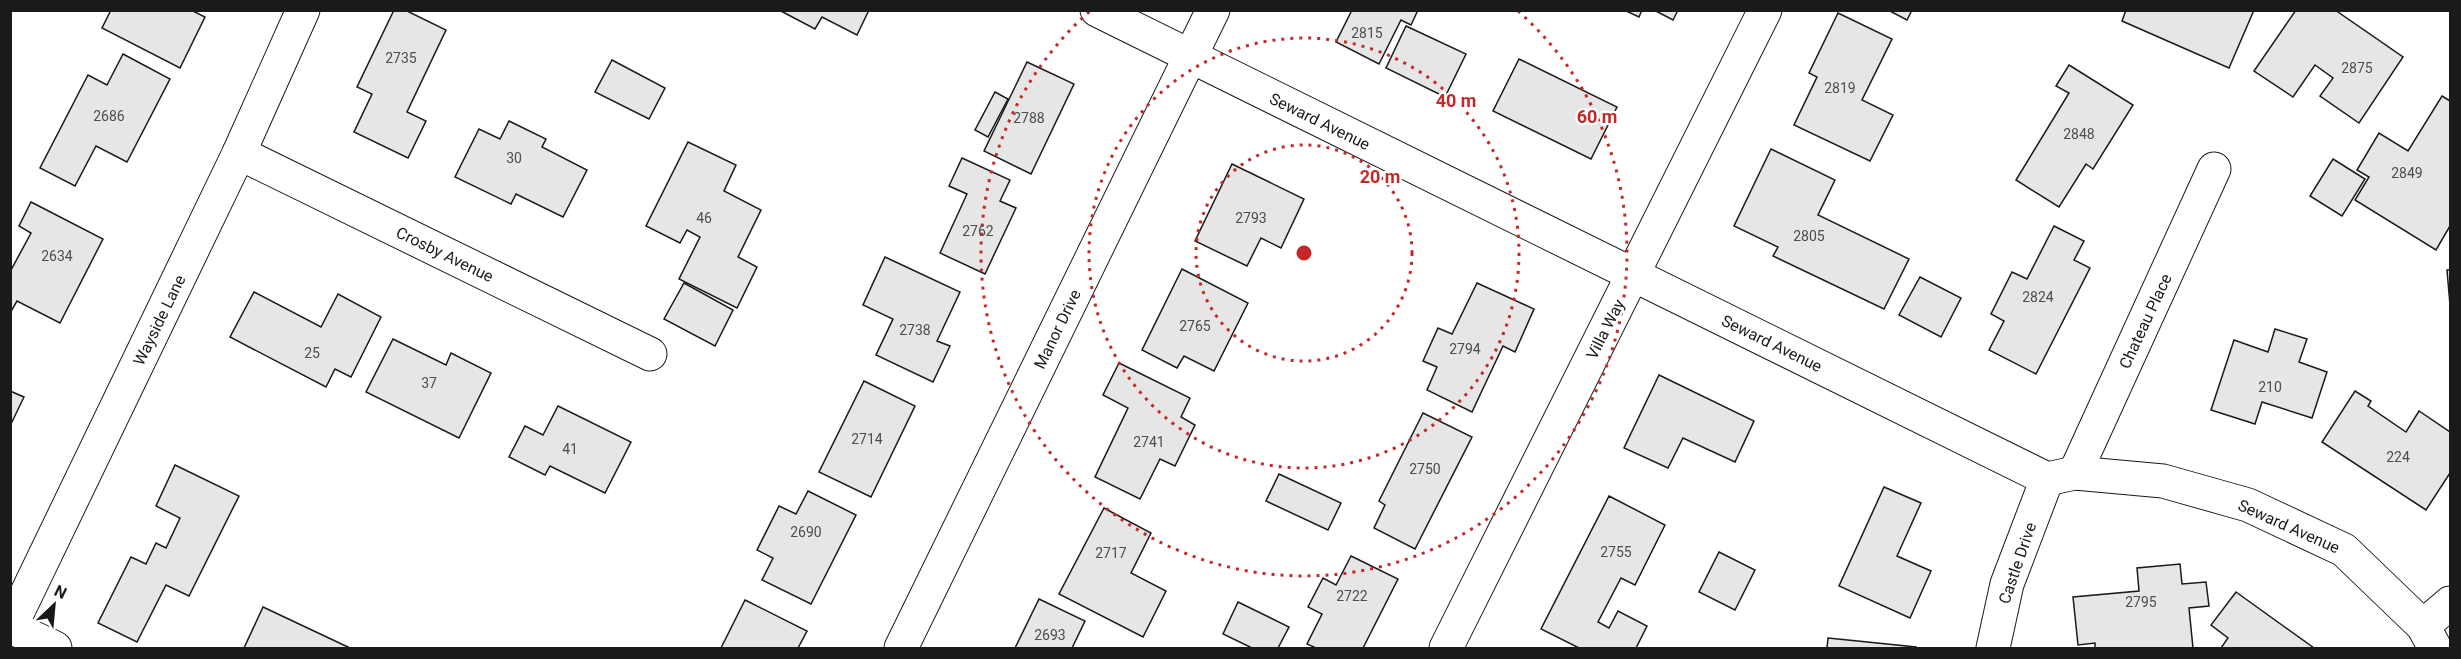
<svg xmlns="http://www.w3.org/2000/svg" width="2461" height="659" font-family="Roboto,sans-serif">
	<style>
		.building { fill: #e6e6e6; stroke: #1a1a1a; stroke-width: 1.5 }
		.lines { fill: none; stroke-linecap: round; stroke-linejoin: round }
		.minor-casing { stroke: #1a1a1a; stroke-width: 35 }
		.minor { stroke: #fff; stroke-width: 33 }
		.ring { fill: none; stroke: #c62828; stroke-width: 3; stroke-dasharray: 3 6 }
		.labels { text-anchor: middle; stroke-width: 4.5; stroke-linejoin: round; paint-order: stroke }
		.number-label { font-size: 14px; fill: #4d4d4d }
		.street-label { font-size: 16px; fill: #1a1a1a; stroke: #fff }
		.centre { fill: #c62828; stroke: #fff; stroke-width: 3 }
		.ring-label { font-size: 18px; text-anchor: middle; font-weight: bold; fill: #c62828; stroke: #fff; stroke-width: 4.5; stroke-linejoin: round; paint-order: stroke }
	</style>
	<rect width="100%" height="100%" fill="#fff"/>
	<g class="building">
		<path d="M111,10h80l14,7 -25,51 -78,-40z"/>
		<path d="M394,10h11l41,20 -39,82 19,9 -18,37 -54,-26 18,-38 -15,-7z"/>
		<path d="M779,10h90l-12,25 -35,-18 -7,12z"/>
		<path d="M1352,10h66l-7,15 -10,-5 -22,44 -43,-22z"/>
		<path d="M1624,10h18l-3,7z"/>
		<path d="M1654,10h24l-5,10z"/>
		<path d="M1888,10h24l-5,10z"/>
		<path d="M2126,10h128l-25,58 -107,-47z"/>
		<path d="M2296,10h39l68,47 -44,66 -39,-27 13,-18 -18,-13 -22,32 -39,-26z"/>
		<path d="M1838,13l54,26 -30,61 31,15 -23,46 -76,-36 23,-48 -8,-4z"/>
		<path d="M1406,26l60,28 -21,43 -59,-29z"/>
		<path d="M123,54l47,25 -43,83 -31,-16 -21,40 -35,-18 48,-93 19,10z"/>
		<path d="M1519,59l98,48 -26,52 -98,-48z"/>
		<path d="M612,60l53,28 -16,31 -54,-27z"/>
		<path d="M1027,62l47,22 -43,90 -47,-23z"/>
		<path d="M2069,65l64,40 -40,64 -7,-5 -27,43 -43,-27 53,-87 -13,-7z"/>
		<path d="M995,92l13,7 -20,38 -13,-7z"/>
		<path d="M2442,96l8,5v125l-14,24 -81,-50 14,-23 -12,-7 22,-37 29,18z"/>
		<path d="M509,121l37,18 -4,8 45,23 -24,47 -47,-23 -5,10 -56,-27 24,-48 21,10z"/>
		<path d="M688,142l48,23 -12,26 37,19 -23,47 19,10 -20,41 -58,-29 21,-42 -13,-7 -7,13 -34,-17z"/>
		<path d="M1771,149l64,31 -17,35 91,44 -25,50 -111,-53 5,-9 -44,-21z"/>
		<path d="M962,158l48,22 -10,21 16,7 -31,66 -45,-21 27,-59 -18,-8z"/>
		<path d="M2333,159l32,20 -23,37 -32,-20z"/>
		<path d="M1232,164l72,35 -23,49 -20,-10 -14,28 -52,-25z"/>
		<path d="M31,202l72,37 -43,84 -43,-22 -7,12v-41l21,-39 -12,-7z"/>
		<path d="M2054,226l30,15 -10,19 16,8 -54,106 -47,-24 15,-29 -13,-7 21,-42 15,7z"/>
		<path d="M885,257l75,35 -23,49 13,5 -17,36 -57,-27 17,-36 -30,-14z"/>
		<path d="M1182,269l66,34 -34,68 -30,-15 -7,12 -35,-18z"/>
		<path d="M2447,270h3v35z"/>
		<path d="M1920,277l41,21 -20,39 -42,-22z"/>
		<path d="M684,283l49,27 -18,36 -51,-27z"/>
		<path d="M1477,283l57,26 -19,43 -12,-6 -31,66 -45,-22 10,-23 -14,-6 15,-33 14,6z"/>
		<path d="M254,292l67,35 17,-33 43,23 -30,60 -16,-8 -9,18 -96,-50z"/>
		<path d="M2275,329l32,10 -8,23 28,10 -15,46 -50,-16 -7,22 -44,-14 23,-70 34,12z"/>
		<path d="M393,339l53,26 5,-12 40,20 -32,65 -93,-46z"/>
		<path d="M1119,363l71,35 -9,19 14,8 -20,41 -15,-7 -20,40 -45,-22 33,-69 -25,-13z"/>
		<path d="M1659,375l95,46 -19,41 -52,-24 -15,30 -44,-20z"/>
		<path d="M864,381l51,25 -44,91 -52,-25z"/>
		<path d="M10,391l14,6 -14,29z"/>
		<path d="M2355,391l16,10 -3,5 38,26 13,-21 31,21v41l-24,37 -104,-68z"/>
		<path d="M558,406l73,36 -26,51 -55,-27 -5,9 -36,-18 16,-31 18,9z"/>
		<path d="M1423,413l49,24 -57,112 -41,-21 11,-23 -6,-4z"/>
		<path d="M175,465l64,31 -50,100 -23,-11 -29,57 -39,-19 33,-66 15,7 10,-21 10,5 14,-30 -24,-12z"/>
		<path d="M1279,474l62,29 -13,27 -62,-29z"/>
		<path d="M1884,487l37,16 -24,53 34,15 -21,47 -71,-32z"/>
		<path d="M808,491l48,24 -45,89 -49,-24 11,-22 -16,-8 22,-44 17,8z"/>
		<path d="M1609,496l56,29 -30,60 -14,-7 -23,44 11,6 9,-17 29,15 -11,22h-57l-38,-19z"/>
		<path d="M1104,508l47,25 -20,40 35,18 -23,46 -84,-43z"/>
		<path d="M1719,552l36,18 -20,40 -36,-18z"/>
		<path d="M1351,556l47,23 -35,69h-47l-9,-4 15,-30 -14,-7 15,-29 13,7z"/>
		<path d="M2180,564l2,20 24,-2 3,24 -20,2 4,40h-98v-5l-17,2 -5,-48 66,-6 -2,-23z"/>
		<path d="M2236,592l78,56h-93l7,-10 -17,-13z"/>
		<path d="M1039,599l46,22 -13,27h-57z"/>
		<path d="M745,600l62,31 -9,17h-77z"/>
		<path d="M1238,602l51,25 -11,21h-26l-29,-14z"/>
		<path d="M263,607l87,41h-106z"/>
		<path d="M1828,638l88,9v1h-89z"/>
	</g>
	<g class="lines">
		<defs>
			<g id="minor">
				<path d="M1097,10l950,469 28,-6 88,8 85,24 96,45 79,76 12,22"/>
				<path d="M239,153l411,201"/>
				<path d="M2075,473l139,-304"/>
				<path d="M2423,626l27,-23"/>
				<path d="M11,627l44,21"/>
				<path d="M10,628l229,-475 64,-143"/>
				<path d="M901,648l312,-638"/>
				<path d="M1446,648l319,-638"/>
				<path d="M1993,648l14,-64 40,-105"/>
			</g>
		</defs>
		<use href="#minor" class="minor-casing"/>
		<use href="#minor" class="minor"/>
	</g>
	<g class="ring">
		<circle cx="1304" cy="253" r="108"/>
		<circle cx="1304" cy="253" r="215"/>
		<path d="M1518 11A323 323 0 1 1 1090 11"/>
	</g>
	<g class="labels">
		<g class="number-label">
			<text x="1367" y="38">2815</text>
			<text x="401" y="63">2735</text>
			<text x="2357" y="73">2875</text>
			<text x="1840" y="93">2819</text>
			<text x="109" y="121">2686</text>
			<text x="1029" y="123">2788</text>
			<text x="2079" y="139">2848</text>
			<text x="514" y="163">30</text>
			<text x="2407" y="178">2849</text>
			<text x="704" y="223">46</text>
			<text x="1251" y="223">2793</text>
			<text x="978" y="236">2762</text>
			<text x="1809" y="241">2805</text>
			<text x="57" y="261">2634</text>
			<text x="2038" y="302">2824</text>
			<text x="1195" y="331">2765</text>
			<text x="915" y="335">2738</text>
			<text x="1465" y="354">2794</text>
			<text x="312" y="358">25</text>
			<text x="429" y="388">37</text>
			<text x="2270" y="392">210</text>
			<text x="867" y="444">2714</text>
			<text x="1149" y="447">2741</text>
			<text x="570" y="454">41</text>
			<text x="2398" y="462">224</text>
			<text x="1425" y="474">2750</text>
			<text x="806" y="537">2690</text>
			<text x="1616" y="557">2755</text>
			<text x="1111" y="558">2717</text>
			<text x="1352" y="601">2722</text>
			<text x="2141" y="607">2795</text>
			<text x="1050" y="640">2693</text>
		</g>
		<g class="street-label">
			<text transform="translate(1320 121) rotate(26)" y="6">Seward Avenue</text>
			<text transform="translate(445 254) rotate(26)" y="6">Crosby Avenue</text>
			<text transform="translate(159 320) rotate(-64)" y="6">Wayside Lane</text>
			<text transform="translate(2145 321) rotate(-65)" y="6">Chateau Place</text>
			<text transform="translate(1057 329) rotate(-64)" y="6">Manor Drive</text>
			<text transform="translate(1605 329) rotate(-63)" y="6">Villa Way</text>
			<text transform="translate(1772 343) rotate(26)" y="6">Seward Avenue</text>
			<text transform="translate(2289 526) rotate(24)" y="6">Seward Avenue</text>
			<text transform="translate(2017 563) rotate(-71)" y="6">Castle Drive</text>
		</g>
	</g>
	<circle cx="1304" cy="253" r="9" class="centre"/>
	<g class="ring-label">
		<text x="1456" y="107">40 m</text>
		<text x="1597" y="123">60 m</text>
		<text x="1380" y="183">20 m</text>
	</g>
	<rect width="2461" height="659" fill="none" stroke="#1a1a1a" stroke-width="24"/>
	<g transform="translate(54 605) rotate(26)" stroke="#ffffff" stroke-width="4.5" paint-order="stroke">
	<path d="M0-4.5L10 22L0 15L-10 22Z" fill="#1a1a1a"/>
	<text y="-9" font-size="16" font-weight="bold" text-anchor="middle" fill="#1a1a1a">N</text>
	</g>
</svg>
